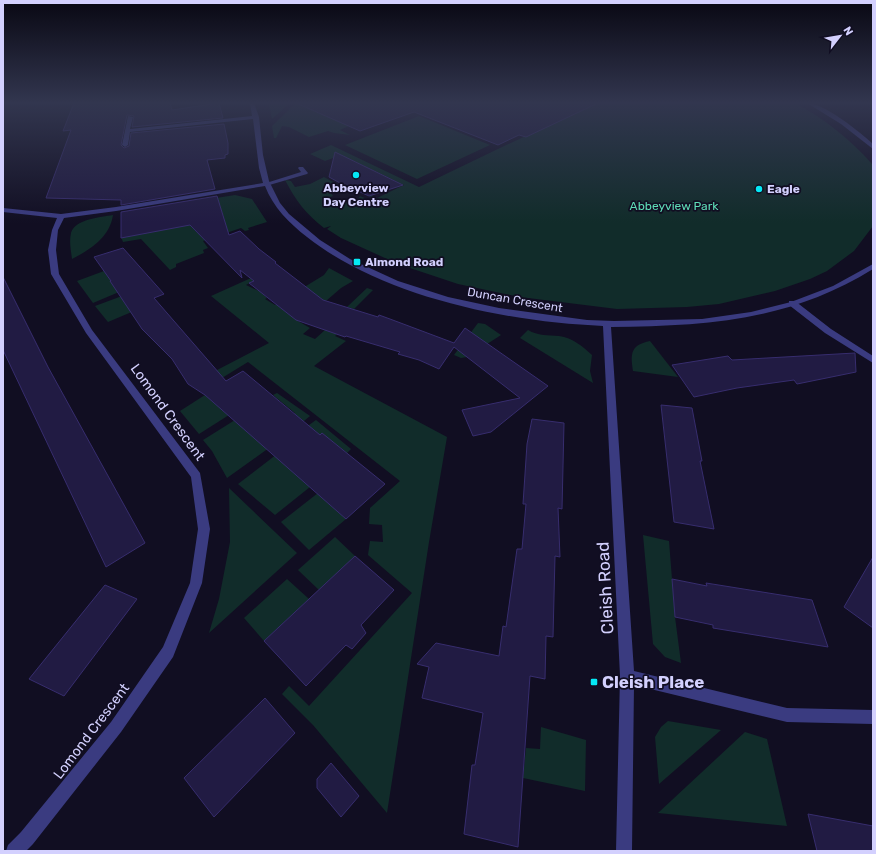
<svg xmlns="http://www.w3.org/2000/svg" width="876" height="854" font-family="Rubik,sans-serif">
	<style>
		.green { fill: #112c2a }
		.building { fill: #211b43; stroke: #372d6e }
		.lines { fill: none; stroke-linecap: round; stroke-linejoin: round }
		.lane { fill: #3a3b80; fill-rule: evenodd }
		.street { fill: #3a3b80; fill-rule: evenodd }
		.poi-dot { fill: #05e8f5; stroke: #110e22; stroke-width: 1.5 }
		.labels { text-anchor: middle; stroke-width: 3.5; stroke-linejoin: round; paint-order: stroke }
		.far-poi-label { font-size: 12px; font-weight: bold; fill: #d3d0fe; stroke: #110e22; text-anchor: start }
		.far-park-label { font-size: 12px; fill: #5eddb7; stroke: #110e22 }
		.far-street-label { font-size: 12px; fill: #d3d0fe; stroke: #110e22 }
		.street-label { font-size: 14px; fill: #d3d0fe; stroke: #110e22 }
		.near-street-label { font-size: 17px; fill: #d3d0fe; stroke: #110e22 }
		.near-poi-label { font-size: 17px; font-weight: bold; fill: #d3d0fe; stroke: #110e22; text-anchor: start }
	</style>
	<rect width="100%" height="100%" fill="#110e22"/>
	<g class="green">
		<path d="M271,103h19l-18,16 -3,-15z"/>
		<path d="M296,103h28l16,19 9,4 -9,4 10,5 -16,-2 -6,-2 -19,6 -20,-10 -7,-1 -6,12h-2l-2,-12z"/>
		<path d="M598,103h197c30,16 55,36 77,61l1,62 -19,25 -27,20 -17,8 -35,12 -56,13 -32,3 -70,2 -97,-12 -62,-13 -60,-20 -57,-26 -14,-9 4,-3 -7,2c-18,-14 -28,-27 -39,-48l6,1 4,6 15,-3 14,-7 22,12h-9l-6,4 2,3 -8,3c6,9 11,2 18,3 5,0 9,0 14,-1l3,-5 21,9 3,-2 -48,-22 8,-1 33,18 27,-13 -63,-30 -16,6 -15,-7 21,-9 88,42 83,-40z"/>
		<path d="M419,116l71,29 -73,34 -72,-34z"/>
		<path d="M235,195l17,4 15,23 -19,6 1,2 -4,1 -4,-3 -38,13 5,7 -5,2 1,3 -28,11v3l-6,3 -29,-31 -18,3 -2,-5 103,-19 -4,-12 -21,4 -2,-9z"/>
		<path d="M113,215c-3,22 -23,35 -41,44 -1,-8 -3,-17 -1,-26 4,-14 30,-16 42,-18z"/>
		<path d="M329,268l24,13 -12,7 -15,13h-3l-25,20 12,7 -7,6 12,5 10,-9 12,4 -2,2 11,5 -32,25 133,71 -18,105 -42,271 -74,-88 -31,-31 7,-8 20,20 103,-113 -44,-38 2,-14 13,1 -1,-17 -13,-1 1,-16 30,-27 -152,-119 -44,27 -10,-7 75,-39 -58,-47 40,-18 2,3 -7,4 15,7 6,6 -2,1 10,6 49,-30z"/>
		<path d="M104,271l15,21 -26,11 -16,-22z"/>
		<path d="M367,288l6,2 -19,19 -7,-2z"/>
		<path d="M122,296l12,15 -26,11 -13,-16z"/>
		<path d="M478,323l7,1 16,11 -34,22 -6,1 -7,-3z"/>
		<path d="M528,330c10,6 20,5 31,6 14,2 23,10 33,19l-2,16 3,12 -73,-45z"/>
		<path d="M650,341l28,36 -45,-6c-3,-18 -2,-26 17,-30z"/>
		<path d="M277,393l33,23 -33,27 -9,-10 27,-20 -22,-18z"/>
		<path d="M205,395l24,20 -30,19 -19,-23z"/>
		<path d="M235,420l38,25 -46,33 -15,-27 -9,-11z"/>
		<path d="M316,420l35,29 -4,4 -24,-19 -30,21 -13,-9z"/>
		<path d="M281,451l29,36 -35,28 -37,-31z"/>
		<path d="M229,488l68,65 -88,80 10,-34 11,-57z"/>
		<path d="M318,493l28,26 -37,31 -28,-28z"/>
		<path d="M643,535l26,6 6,76 6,46 -16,-6 -12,-13z"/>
		<path d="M335,537l20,19 -36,34 -21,-20z"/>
		<path d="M287,579l22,20 -45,42 -20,-23z"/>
		<path d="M668,721l53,9 -62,54 -4,-47 6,-10z"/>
		<path d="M541,727l45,13 -1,51 -62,-13 3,-30 14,1z"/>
		<path d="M745,732l22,7 20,87 -129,-13z"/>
	</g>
	<g class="building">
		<path d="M74,103h96l2,7 47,-7 4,15 -91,9 2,-11 -7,-1 -6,30 3,3 5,-2 2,-13 93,-9 4,19v11l-3,1v3l-18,2 8,29 -94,16v-5l-75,-2 25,-68 -8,1z"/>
		<path d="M296,103h302l-72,34 -7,-2 -21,10 -84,-33 -54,19z"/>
		<path d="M335,152l68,33 -34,11 -29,-13 -11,-6z"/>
		<path d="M217,196l12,39 11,-4 19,18 17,13 -1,1 48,37 55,17 1,-2 11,4 64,24 11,-15 83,58 -57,46 -18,4 -11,-26 58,-12 -66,-51 -15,22 -20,-9 -21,-6 2,-2 -54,-16 -1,1 -49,-17 -47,-37 5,-2 -14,-11 2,8 -52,-53 -69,13v-26z"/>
		<path d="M123,248l41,46 -10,4 72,83 17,-10 77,64 2,-2 63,51 -39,35 -141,-124 -17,-11 -16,-25 -30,-30 -32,-48h1l-17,-24z"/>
		<path d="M3,277l45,90 97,176 -39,24 -103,-217z"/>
		<path d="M855,353l1,19 -59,12 -3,-4 -57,8 -43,9 -22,-32 56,-9 4,4z"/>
		<path d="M661,405l31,3 10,53h-2l14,68 -40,-7z"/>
		<path d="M532,419l32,4 -2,86 -4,-1 2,49 -5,-1 -2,81 -7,-1 -1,43 -15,-3 -12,171 -54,-13 8,-69h3l8,-52 -61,-15 7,-31 -12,-3 19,-21 63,13 4,-30 3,1 11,-78h5l4,-45h-3l4,-60z"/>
		<path d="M355,556l39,34 -33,35 5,8 -14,16 -6,-4 -40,41 -42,-45z"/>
		<path d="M873,557v71l-29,-21z"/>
		<path d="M672,579l35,7 -1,-3 106,17 16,47 -115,-19v-3l-38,-8z"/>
		<path d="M105,585l32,14 -73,97 -35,-17z"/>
		<path d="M265,698l30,35 -81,84 -30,-39z"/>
		<path d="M331,763l28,33 -18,21 -24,-29v-9z"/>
		<path d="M808,814l65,12v25h-56z"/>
	</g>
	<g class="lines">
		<g class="lane">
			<path d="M299,167h4l5,6 -1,1 -41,12 -3,-2 38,-12 -3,-4z"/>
			<path d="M789,301h6l36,28 42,27v7l-48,-30 -36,-28z"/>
		</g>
		<g class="street">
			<path d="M250,103h4l5,14 4,38 6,26 11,22 9,11 31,26 30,19 48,22 50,16 51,11 88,12 27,1 88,-2 49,-7 40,-10 42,-16 40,-22v5c-84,52 -166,57 -262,58l23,344 153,37 86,2v14l-86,-2 -153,-37 -2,166h-16l4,-175 -17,-350c-96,-4 -220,-29 -296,-89 -18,-14 -34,-30 -42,-51l-149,25 -52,7 -6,12 -2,20 3,24 33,56 108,143 10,56 -8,54 -29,74 -52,75 -88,112 -7,7h-20l2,-6 13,-13 90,-110 52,-75 27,-64 8,-54 -7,-52 -105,-144 -35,-59 -3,-24 4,-20 5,-12 -54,-6v-4l58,6 55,-7 147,-24 -4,-15 -6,-49 -123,13 -2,13 -3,2 -3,-2 6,-29 5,1 -3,12 122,-13z"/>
			<path d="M807,103c17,0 53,29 66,41v5l-32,-25z"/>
		</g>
	</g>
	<linearGradient id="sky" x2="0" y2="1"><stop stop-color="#090813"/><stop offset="0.46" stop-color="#32364f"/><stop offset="1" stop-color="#32364f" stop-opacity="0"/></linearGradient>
	<rect width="876" height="223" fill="url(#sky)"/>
	<g class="poi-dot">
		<circle cx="356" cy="175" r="4"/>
		<circle cx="759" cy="189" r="4"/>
		<rect x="353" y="258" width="8" height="8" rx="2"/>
		<rect x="590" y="678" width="8" height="8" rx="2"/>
	</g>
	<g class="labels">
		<g class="far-poi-label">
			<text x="356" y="192" text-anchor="middle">Abbeyview<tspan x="356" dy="14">Day Centre</tspan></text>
			<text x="767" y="193">Eagle</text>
			<text x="365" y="266">Almond Road</text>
		</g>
		<g class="far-park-label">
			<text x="674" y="210">Abbeyview Park</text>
		</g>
		<g class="far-street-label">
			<text transform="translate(515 300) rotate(10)" y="4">Duncan Crescent</text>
		</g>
		<g class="street-label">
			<text transform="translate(168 412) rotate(54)" y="5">Lomond Crescent</text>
			<text transform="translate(91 731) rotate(-53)" y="5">Lomond Crescent</text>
		</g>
		<g class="near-street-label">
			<text transform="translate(605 588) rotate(-93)" y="6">Cleish Road</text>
		</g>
		<g class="near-poi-label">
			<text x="602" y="688">Cleish Place</text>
		</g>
	</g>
	<rect width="876" height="854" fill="none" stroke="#d3d0fe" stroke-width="8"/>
	<g transform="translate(840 36) rotate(59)" stroke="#110e22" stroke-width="3" paint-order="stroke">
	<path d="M0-3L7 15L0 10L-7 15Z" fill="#d3d0fe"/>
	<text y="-6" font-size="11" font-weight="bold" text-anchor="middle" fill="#d3d0fe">N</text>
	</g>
</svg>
